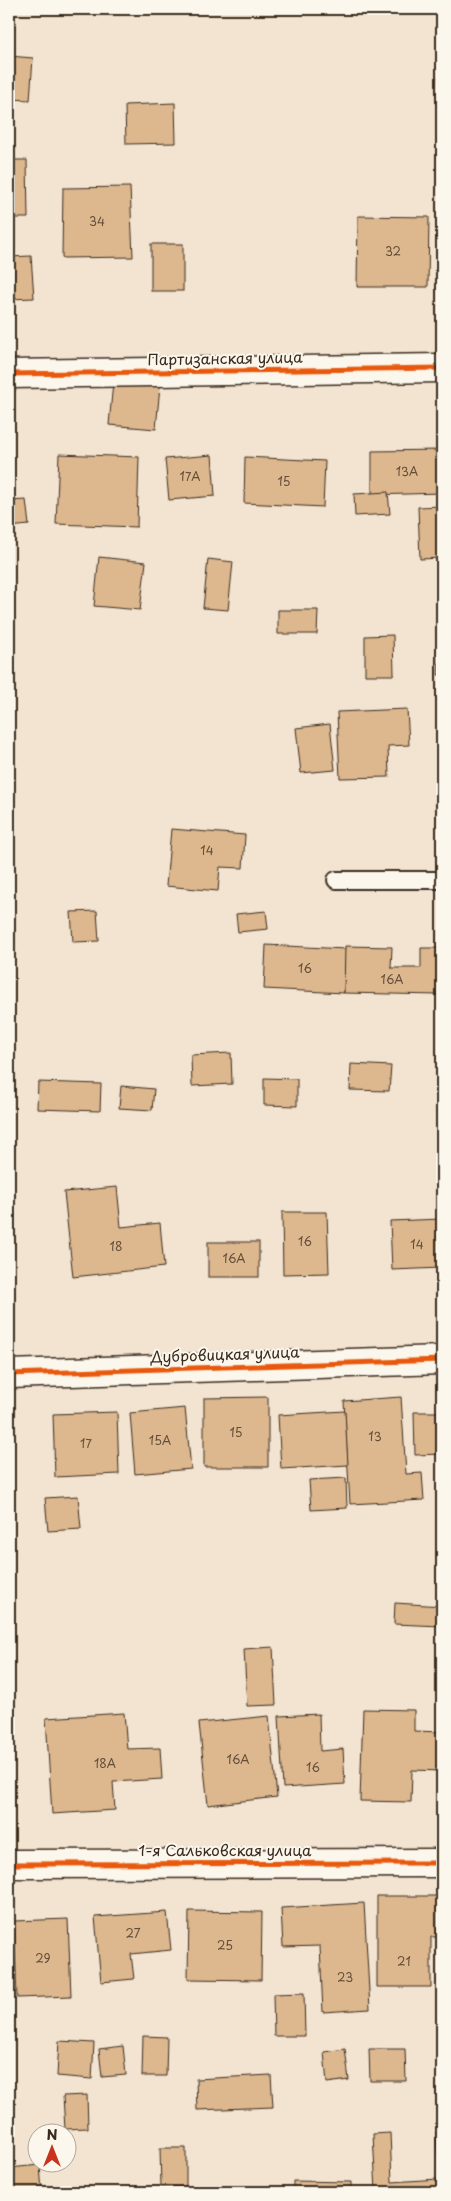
<svg xmlns="http://www.w3.org/2000/svg" width="451" height="2201" font-family="'Playpen Sans',sans-serif">
	<style>
		.building { fill: #ddb88e; stroke: #3b2a1e }
		.lines { fill: none; stroke-linecap: round; stroke-linejoin: round }
		.lane-casing { stroke: #3b2a1e; stroke-width: 20 }
		.street-casing { stroke: #3b2a1e; stroke-width: 31 }
		.lane { stroke: #fbf7ec; stroke-width: 16 }
		.street { stroke: #fbf7ec; stroke-width: 28 }
		.cycleway-casing { stroke: #fbf7ec; stroke-width: 8 }
		.cycleway { stroke: #e8590c; stroke-width: 5 }
		.labels { text-anchor: middle; stroke-width: 4; stroke-linejoin: round; paint-order: stroke }
		.number-label { font-size: 12px; fill: #644e3a }
		.street-label { font-size: 15px; fill: #3b2a1e; stroke: #fbf7ec }
	</style>
	<rect width="100%" height="100%" fill="#f2e4d0"/>
	<filter id="ink" filterUnits="userSpaceOnUse"><feTurbulence type="fractalNoise" baseFrequency=".02" numOctaves="2"/><feDisplacementMap in="SourceGraphic" scale="10" xChannelSelector="R" yChannelSelector="G"/><feConvolveMatrix kernelMatrix="1 2 1 2 8 2 1 2 1" color-interpolation-filters="sRGB"/></filter>
	<g filter="url(#ink)">
		<g class="building">
			<path d="M9,56l24,2 -3,42 -21,-1z"/>
			<path d="M439,76h3v23h-2z"/>
			<path d="M175,103l1,40 -50,1 -1,-39z"/>
			<path d="M9,160h18l1,58h-19z"/>
			<path d="M130,187l3,70 -71,1 1,-70z"/>
			<path d="M358,216l71,1 -1,70h-71z"/>
			<rect x="151" y="244" width="32" height="47"/>
			<path d="M31,256l3,42 -25,1v-42z"/>
			<path d="M113,382l47,4 -4,43 -47,-4z"/>
			<path d="M442,450v43l-70,2v-44z"/>
			<path d="M59,454l80,3 -2,70 -81,-3z"/>
			<path d="M212,455l3,41 -46,4 -4,-41z"/>
			<path d="M245,457l80,4 -2,46 -79,-4z"/>
			<path d="M388,492l2,22 -35,2 -1,-22z"/>
			<path d="M26,500l3,25 -20,2v-26z"/>
			<path d="M442,506v52l-22,1 -2,-52z"/>
			<path d="M99,557l47,5 -6,48 -46,-4z"/>
			<path d="M208,559l25,3 -5,48 -25,-2z"/>
			<path d="M278,610h40l-1,24h-39z"/>
			<path d="M393,635l1,40h-29v-39z"/>
			<path d="M439,640h3v35h-4z"/>
			<path d="M407,709l2,36 -21,1 1,31 -49,1 -3,-66z"/>
			<path d="M330,724l5,46 -34,3 -5,-45z"/>
			<path d="M171,829l74,6 -2,33 -23,-1 -2,24 -52,-5z"/>
			<path d="M97,911l2,30 -26,1 -2,-30z"/>
			<path d="M266,911l2,18 -30,3 -2,-18z"/>
			<path d="M266,945l80,4 -2,44 -80,-4z"/>
			<path d="M345,946l47,1 -1,21h30v-20h18v47l-95,-2z"/>
			<path d="M231,1053l1,31 -40,2 -1,-31z"/>
			<path d="M351,1064l40,2 -2,25 -39,-1z"/>
			<path d="M264,1078l33,1v27l-33,-1z"/>
			<path d="M38,1082l63,2 -1,27 -63,-2z"/>
			<path d="M121,1086l33,3 -2,21 -33,-2z"/>
			<path d="M117,1187l4,40 39,-4 4,44 -91,10 -9,-85z"/>
			<path d="M282,1212h45l2,61 -46,1z"/>
			<path d="M442,1219v49l-50,2 -2,-49z"/>
			<rect x="208" y="1242" width="51" height="35"/>
			<path d="M268,1397v70h-64v-69z"/>
			<path d="M401,1397l5,77 16,-1 2,27 -74,4 -6,-103z"/>
			<path d="M185,1408l6,61 -56,5 -5,-61z"/>
			<path d="M345,1411l3,54 -67,4 -3,-54z"/>
			<path d="M117,1412l2,62 -64,3 -2,-63z"/>
			<path d="M414,1412h28v42l-27,1z"/>
			<path d="M346,1478l1,30 -36,2 -2,-30z"/>
			<path d="M78,1496l3,33 -33,2 -3,-33z"/>
			<path d="M395,1603l47,3v20l-48,-2z"/>
			<path d="M273,1647l3,58 -29,1 -3,-57z"/>
			<path d="M363,1709l51,1v21l28,1v39l-30,-1 -1,32 -51,-1z"/>
			<path d="M124,1713l3,36 33,-1 2,31 -49,3 2,28 -63,4 -6,-96z"/>
			<path d="M319,1714l1,37 23,-2 2,35 -62,4 -4,-72z"/>
			<path d="M269,1716l8,81 -69,8 -9,-82z"/>
			<path d="M377,1896h65v41h-11v50h-54z"/>
			<path d="M364,1903l6,106 -47,3 -3,-66 -37,1 -2,-39z"/>
			<path d="M189,1911l73,1 -1,68 -73,-1z"/>
			<path d="M167,1912l4,38 -40,4 3,25 -33,3 -6,-65z"/>
			<path d="M68,1919l3,77 -54,2 -3,-77z"/>
			<path d="M304,1993l1,43h-31l-1,-42z"/>
			<path d="M143,2036l24,1 -1,39h-24z"/>
			<path d="M59,2041l35,2 -2,36 -35,-3z"/>
			<path d="M123,2046l3,29 -24,2 -3,-28z"/>
			<path d="M345,2049l4,31 -22,3 -3,-31z"/>
			<path d="M369,2049h36l1,32h-36z"/>
			<path d="M271,2075l2,32 -76,3 -1,-31z"/>
			<path d="M87,2095l1,33 -23,1 -2,-33z"/>
			<path d="M436,2132h6v60h-66l-3,-58 17,-1 2,49 47,-3z"/>
			<path d="M160,2148h26v39h-25z"/>
			<path d="M40,2165l2,27h-33v-24z"/>
			<path d="M293,2181l58,1v10h-58z"/>
		</g>
		<g class="lines">
			<defs>
				<path id="lane" d="M336,880h106"/>
				<g id="street">
					<path d="M9,374l433,-6"/>
					<path d="M9,1374l433,-14"/>
					<path d="M9,1864l433,-1"/>
				</g>
			</defs>
			<use href="#lane" class="lane-casing"/>
			<use href="#street" class="street-casing"/>
			<use href="#lane" class="lane"/>
			<use href="#street" class="street"/>
			<defs>
				<g id="cycleway">
					<path d="M9,374l433,-6"/>
					<path d="M9,1374l433,-14"/>
					<path d="M9,1864l433,-1"/>
				</g>
			</defs>
			<use href="#cycleway" class="cycleway-casing"/>
			<use href="#cycleway" class="cycleway"/>
		</g>
	</g>
	<g class="labels">
		<g class="number-label">
			<text x="97" y="226">34</text>
			<text x="393" y="256">32</text>
			<text x="407" y="476">13А</text>
			<text x="190" y="481">17А</text>
			<text x="284" y="486">15</text>
			<text x="207" y="855">14</text>
			<text x="305" y="973">16</text>
			<text x="392" y="984">16А</text>
			<text x="305" y="1246">16</text>
			<text x="417" y="1249">14</text>
			<text x="116" y="1251">18</text>
			<text x="234" y="1263">16А</text>
			<text x="236" y="1437">15</text>
			<text x="375" y="1441">13</text>
			<text x="160" y="1445">15А</text>
			<text x="86" y="1448">17</text>
			<text x="238" y="1764">16А</text>
			<text x="105" y="1768">18А</text>
			<text x="313" y="1772">16</text>
			<text x="133" y="1938">27</text>
			<text x="225" y="1950">25</text>
			<text x="43" y="1963">29</text>
			<text x="404" y="1966">21</text>
			<text x="345" y="1982">23</text>
		</g>
		<g class="street-label">
			<text transform="translate(225 359) rotate(-1)" y="5">Партизанская улица</text>
			<text transform="translate(225 1355) rotate(-2)" y="5">Дубровицкая улица</text>
			<text x="225" y="1856">1-я Сальковская улица</text>
		</g>
	</g>
	<rect width="451" height="2201" fill="none" stroke="#fbf7ec" stroke-width="30"/>
	<rect x="15" y="15" width="421" height="2171" fill="none" stroke="#3b2a1e" stroke-width="2" filter="url(#ink)"/>
	<g transform="translate(52 2148)"><circle r="24" fill="#fbf7ec" stroke="#aea59a"/>
	<path d="M0-4L9 19L0 12L-9 19Z" fill="#c8321e"/>
	<text y="-8" font-size="14" font-weight="bold" text-anchor="middle" fill="#3b2a1e">N</text>
	</g>
</svg>
